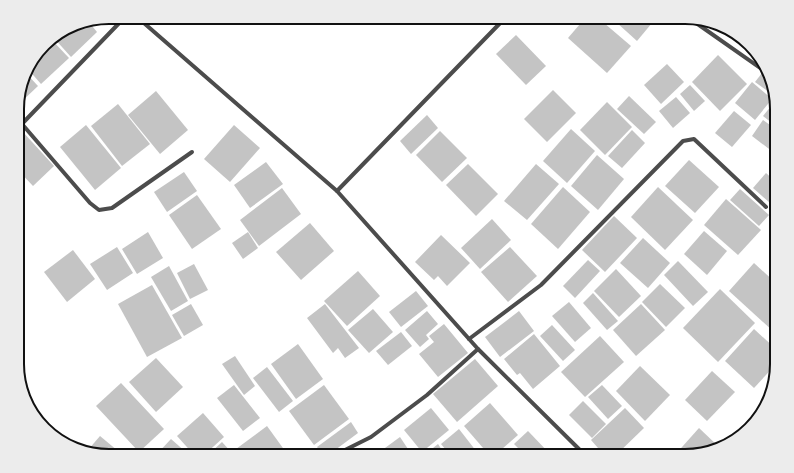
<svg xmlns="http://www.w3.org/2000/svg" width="794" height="473" font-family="Inter,sans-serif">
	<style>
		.building { fill: #c4c4c4 }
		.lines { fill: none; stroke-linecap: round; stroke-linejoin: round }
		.minor { stroke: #4c4c4c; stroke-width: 4 }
		.rim { fill: none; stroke: #111; stroke-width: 2 }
	</style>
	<rect width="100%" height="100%" fill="#fff"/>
	<g class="building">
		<path d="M586,17h11l34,29 -24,27 -39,-35z"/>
		<path d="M620,17h37l-20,24 -21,-19z"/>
		<path d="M88,21l9,11 -26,25 -18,-20 21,-13z"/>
		<path d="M516,35l30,31 -20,19 -30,-31z"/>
		<path d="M51,39l18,19 -28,26 -14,-16z"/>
		<path d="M718,55l29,29 -27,27 -28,-29z"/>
		<path d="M667,64l17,18 -23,22 -17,-19z"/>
		<path d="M25,72l13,14 -20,19v-8z"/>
		<path d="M762,73l6,5 5,17 -18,-13z"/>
		<path d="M752,82l20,17 -17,21 -20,-17z"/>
		<path d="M690,85l15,16 -11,10 -14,-17z"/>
		<path d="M553,90l23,23 -29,29 -23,-23z"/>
		<path d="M156,91l32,39 -28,24 -32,-39z"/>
		<path d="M629,96l27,26 -12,12 -27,-25z"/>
		<path d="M676,97l14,16 -17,15 -14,-17z"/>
		<path d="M776,100l1,3v24l-14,-11z"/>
		<path d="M607,102l25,25 -27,28 -25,-25z"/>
		<path d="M118,104l32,40 -28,22 -31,-40z"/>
		<path d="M734,111l17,14 -19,22 -17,-14z"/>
		<path d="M427,115l11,13 -27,26 -11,-13z"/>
		<path d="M763,120l14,10v17l-4,5 -21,-16z"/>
		<path d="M86,125l35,43 -26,22 -35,-43z"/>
		<path d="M234,125l26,23 -30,34 -26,-23z"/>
		<path d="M571,129l24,22 -28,32 -24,-22z"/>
		<path d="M632,130l13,13 -23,25 -14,-12z"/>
		<path d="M22,131l32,35 -21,20 -15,-16v-35z"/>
		<path d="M440,131l27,27 -25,24 -26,-27z"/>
		<path d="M597,155l27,24 -26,31 -27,-24z"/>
		<path d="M689,160l30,27 -24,26 -30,-27z"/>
		<path d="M777,161v16l-8,-7z"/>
		<path d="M266,162l17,22 -33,24 -16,-23z"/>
		<path d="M468,164l30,30 -22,22 -30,-31z"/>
		<path d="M536,164l23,20 -32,36 -23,-19z"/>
		<path d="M184,172l13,19 -30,21 -13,-20z"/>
		<path d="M766,173l11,10v26l-24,-21z"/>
		<path d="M563,187l27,25 -32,37 -27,-25z"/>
		<path d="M658,187l35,33 -28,30 -34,-33z"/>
		<path d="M282,188l19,26 -42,32 -19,-26z"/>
		<path d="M740,189l29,26 -10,11 -29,-26z"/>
		<path d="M197,195l24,34 -29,20 -23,-34z"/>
		<path d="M726,199l35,31 -23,25 -34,-30z"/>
		<path d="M614,216l23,22 -32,34 -23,-22z"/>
		<path d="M492,219l19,21 -31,29 -19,-21z"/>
		<path d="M310,223l24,28 -33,29 -25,-28z"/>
		<path d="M704,231l23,20 -20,24 -23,-21z"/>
		<path d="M148,232l15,26 -26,16 -15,-25z"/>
		<path d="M248,232l10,16 -15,11 -11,-16z"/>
		<path d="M441,235l29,28 -23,23 -9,-10 -4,4 -19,-18z"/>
		<path d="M643,238l27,25 -22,25 -28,-25z"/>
		<path d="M117,247l16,26 -26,17 -17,-26z"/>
		<path d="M510,247l27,29 -29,26 -27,-30z"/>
		<path d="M73,250l22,29 -28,23 -23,-30z"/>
		<path d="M588,260l12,11 -25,27 -12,-12z"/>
		<path d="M678,261l30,31 -15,14 -29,-31z"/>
		<path d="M754,263l23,21v45l-3,3 -45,-41z"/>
		<path d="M194,264l14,26 -18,9 -13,-26z"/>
		<path d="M169,266l19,35 -17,10 -20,-34z"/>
		<path d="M616,269l25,27 -22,21 -25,-26z"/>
		<path d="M358,271l22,25 -33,30 -23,-25z"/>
		<path d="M660,284l25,24 -19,19 -24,-25z"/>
		<path d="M152,285l30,53 -35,19 -29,-53z"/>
		<path d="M720,289l35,34 -37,39 -35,-34z"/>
		<path d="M416,291l12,15 -27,21 -12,-15z"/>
		<path d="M593,293l25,28 -11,9 -24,-27z"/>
		<path d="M569,302l22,26 -16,14 -23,-26z"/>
		<path d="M191,304l12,21 -19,11 -12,-21z"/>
		<path d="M325,304l34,44 -14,10 -7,-10 -5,5 -26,-35z"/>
		<path d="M641,304l24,26 -29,26 -23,-26z"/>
		<path d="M373,309l20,23 -24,21 -21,-23z"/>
		<path d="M427,311l11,13 -12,11 3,4 -9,8 -15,-17z"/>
		<path d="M519,311l15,20 -34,26 -15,-20z"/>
		<path d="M444,324l24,29 -30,24 -19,-23 15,-12 -5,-6z"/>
		<path d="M552,325l23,25 -12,11 -23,-25z"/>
		<path d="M754,329l23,21v13l-23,25 -29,-27z"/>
		<path d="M401,332l11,14 -24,19 -12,-14z"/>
		<path d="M534,334l26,32 -27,23 -13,-16 -3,2 -13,-16z"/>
		<path d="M600,336l24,26 -39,35 -24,-25z"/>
		<path d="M298,344l25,35 -27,20 -25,-35z"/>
		<path d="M235,356l20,30 -11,9 -22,-31z"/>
		<path d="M156,358l27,29 -27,25 -27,-30z"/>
		<path d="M475,359l23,27 -41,36 -24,-28z"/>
		<path d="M640,366l30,29 -25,26 -29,-30z"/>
		<path d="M267,367l26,34 -14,11 -26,-34z"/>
		<path d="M712,371l23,21 -28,29 -22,-21z"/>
		<path d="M121,383l43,46 -25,23 -43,-46z"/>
		<path d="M234,385l26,33 -17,13 -26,-33z"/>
		<path d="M324,385l25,34 -35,26 -25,-34z"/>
		<path d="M602,385l20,21 -14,13 -20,-22z"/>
		<path d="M583,401l23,23 -14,14 -23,-23z"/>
		<path d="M490,403l28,32 -24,21h-4l-26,-30z"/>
		<path d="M431,408l18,22 -27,22 -18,-22z"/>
		<path d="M625,408l19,20 -29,28h-10l-14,-16z"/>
		<path d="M203,413l21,24 -21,19h-8l-18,-20z"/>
		<path d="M351,422l7,11 -31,23h-3l-7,-9z"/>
		<path d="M267,426l21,29 -46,1 -6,-7z"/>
		<path d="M699,428l20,19 -28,9h-17z"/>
		<path d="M459,429l21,27h-29l-10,-12z"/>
		<path d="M528,431l22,23 -2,2h-22l-12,-12z"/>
		<path d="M100,436l24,20h-15l-21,-6z"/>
		<path d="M400,437l12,18 -38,1z"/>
		<path d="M171,439l16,14 -3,3h-29z"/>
		<path d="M222,442l10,11 -3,3h-22z"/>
		<path d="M438,444l8,12h-23z"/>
		<path d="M507,451l4,5h-10z"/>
	</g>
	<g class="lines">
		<g class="minor">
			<path d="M137,17l200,174 141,158 108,107"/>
			<path d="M689,18l77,54"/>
			<path d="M22,124l68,79 9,7 13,-2 80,-56"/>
			<path d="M18,128l107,-111"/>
			<path d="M337,191l169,-174"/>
			<path d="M469,339l72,-54 142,-144 11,-2 72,68"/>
			<path d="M333,456l38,-19 56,-42 51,-46"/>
		</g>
	</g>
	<path d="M0 0H794V473H0ZM109 24H685A85 85 0 0 1 770 109V364A85 85 0 0 1 685 449H109A85 85 0 0 1 24 364V109A85 85 0 0 1 109 24Z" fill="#ececec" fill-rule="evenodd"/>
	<path class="rim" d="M109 24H685A85 85 0 0 1 770 109V364A85 85 0 0 1 685 449H109A85 85 0 0 1 24 364V109A85 85 0 0 1 109 24Z"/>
</svg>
